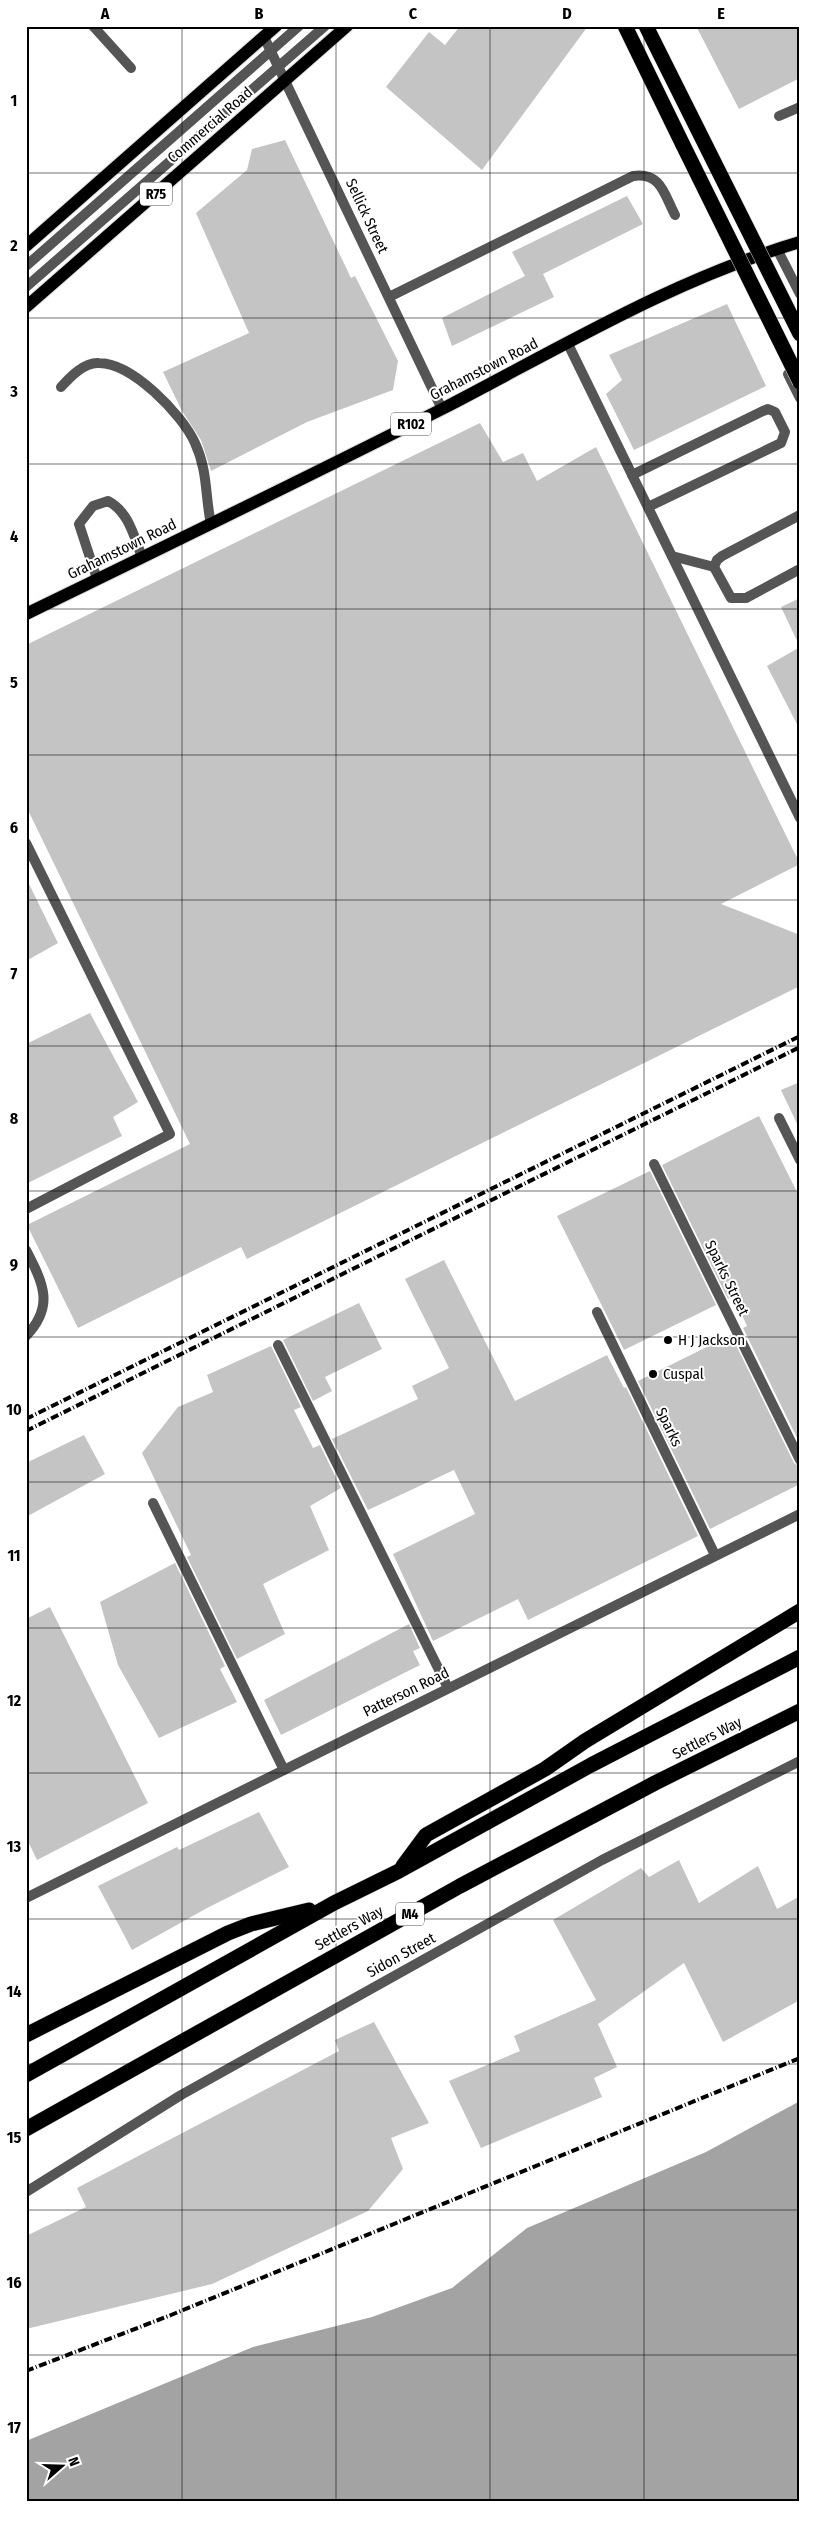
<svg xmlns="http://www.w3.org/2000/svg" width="826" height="2528" font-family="'Fira Sans Condensed',sans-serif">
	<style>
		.water { fill: #a3a3a3 }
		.building { fill: #c4c4c4 }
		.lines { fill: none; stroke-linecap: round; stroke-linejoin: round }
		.primary-casing { stroke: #dbdbdb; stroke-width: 14 }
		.motorway-casing { stroke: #dbdbdb; stroke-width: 16 }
		.service { stroke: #555; stroke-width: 10 }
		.minor { stroke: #555; stroke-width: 10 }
		.tertiary { stroke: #555; stroke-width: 10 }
		.primary { stroke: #000; stroke-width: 12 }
		.motorway { stroke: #000; stroke-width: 15 }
		.rail { stroke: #000; stroke-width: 4; stroke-dasharray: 8 2.5 1 2.5; stroke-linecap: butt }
		.motorway-bridge-casing { stroke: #dbdbdb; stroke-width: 16; stroke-linecap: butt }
		.motorway-bridge { stroke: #000; stroke-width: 15 }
		.grid { fill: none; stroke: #000; stroke-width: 1; stroke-opacity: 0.55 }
		.poi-dot { fill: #000; stroke: #fff; stroke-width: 2 }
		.labels { text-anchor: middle; stroke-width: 4; stroke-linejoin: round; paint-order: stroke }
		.shield { fill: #fff; stroke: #4c4c4c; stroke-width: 1 }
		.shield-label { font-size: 14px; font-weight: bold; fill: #000 }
		.street-label { font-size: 15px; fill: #000; stroke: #fff }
		.poi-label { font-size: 15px; fill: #000; stroke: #fff; text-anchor: start }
		.neatline { fill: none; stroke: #000; stroke-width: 2 }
		.grid-label { font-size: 16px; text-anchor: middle; font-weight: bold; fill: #000 }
	</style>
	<rect width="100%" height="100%" fill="#fff"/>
	<path class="water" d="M800,2101v401h-774v-61l227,-94 119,-30 80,-29 75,-60 179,-76z"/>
	<g class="building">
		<path d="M460,26h128l-106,144 -96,-83 43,-55 16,13z"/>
		<path d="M696,26h104v52l-61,31z"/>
		<path d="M285,140l66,138 4,-2 43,85 -5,29 -86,32 -96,49 -10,-31 -19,-29 -19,-39 86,-39 -53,-120 51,-43 5,-21z"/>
		<path d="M627,196l16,28 -100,50 11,23 -102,49 -10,-28 83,-42 -13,-24z"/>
		<path d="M727,304l39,82 -132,64 -28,-56 16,-14 -13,-25z"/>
		<path d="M480,423l23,39 20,-9 14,28 59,-34 204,417 -79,40 79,31v51l-553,273 -6,-12 -163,81 -51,-103 163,-81 -164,-338v-161z"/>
		<path d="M800,598v132l-33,-64 33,-19 -19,-40z"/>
		<path d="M26,878l32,65 -32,18z"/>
		<path d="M90,1013l48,89 -25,15 9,19 -96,48v-140z"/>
		<path d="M800,1082v48l-19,-40z"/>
		<path d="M759,1116l41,82v246l-57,-116 4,-2 -14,-30 -5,3 -66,-134z"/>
		<path d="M650,1171l66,134 -92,45 -67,-134z"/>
		<path d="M444,1260l71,141 92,-46 17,33 2,-1 72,149 -170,84 -10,-21 -85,42 -40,-87 82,-40 -21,-44 -86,40 -36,-71 86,-40 -6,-13 37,-18 -44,-89z"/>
		<path d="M359,1303l23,46 -57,28 7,14 -19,10 -30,-61z"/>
		<path d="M731,1335l63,128 6,4v17l-90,45 -72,-148z"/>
		<path d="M271,1346l30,61 -7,3 19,38 7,-3 21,43 -31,18 19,44 -66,34 22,50 -48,25 -50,-102 4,-2 -49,-102 36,-46 35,-15 -6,-17z"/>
		<path d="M84,1435l21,39 -79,43v-54z"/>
		<path d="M175,1563l50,103 -5,3 17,33 -78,36 -41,-73 -18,-63z"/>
		<path d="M50,1607l98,196 -111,57 -11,-23v-218z"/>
		<path d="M409,1624l11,24 -7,3 7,14 -139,70 -17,-35z"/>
		<path d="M259,1812l30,55 -82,41 -75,42 -34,-64 79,-39 2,3z"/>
		<path d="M679,1860l20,43 59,-37 19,43 23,-13v104l-77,42 -39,-79 -86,61 19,43 -23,11 8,19 -121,51 -32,-67 71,-30 -6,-15 82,-36 -43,-80 88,-52 8,9z"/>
		<path d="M374,2022l55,101 -38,15 12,31 -35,42 -156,73 -186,45v-93l60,-29 -9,-19 262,-137 -4,-11z"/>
	</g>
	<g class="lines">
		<defs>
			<g id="primary">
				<path d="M26,246l250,-220"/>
				<path d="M26,307l321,-281"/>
				<path d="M26,614c140,-68 280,-136 418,-206 116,-60 230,-129 356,-166"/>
			</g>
			<g id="motorway">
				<path d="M625,26l58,119"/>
				<path d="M403,1866l23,-31 119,-66 40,-28 215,-130"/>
				<path d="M26,2035l202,-102 23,-9 58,-14"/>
				<path d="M26,2075l308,-172 65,-32 192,-106 209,-108"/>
				<path d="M26,2129l434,-243 195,-103 145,-72"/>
			</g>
		</defs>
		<use href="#primary" class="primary-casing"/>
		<use href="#motorway" class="motorway-casing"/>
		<g class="service">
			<path d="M93,26l38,42"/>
			<path d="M779,116l21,-9"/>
			<path d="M777,249l23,45"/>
			<path d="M26,266l273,-240"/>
			<path d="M26,287l299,-261"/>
			<path d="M389,297l244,-121c28,-4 31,18 42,39"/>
			<path d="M568,344l232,474"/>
			<path d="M788,374l12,24"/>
			<path d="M61,387c9,-10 23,-25 38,-24 33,0 83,51 96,80 13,28 10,53 16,81"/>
			<path d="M632,475l131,-64 5,-2 7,3 10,20 -4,11 -133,64"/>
			<path d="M800,515l-78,41 -5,4 -3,7 17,31h15l54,-29"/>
			<path d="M672,556l42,11"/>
			<path d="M97,579l-18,-55 14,-18 15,-5c21,11 26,36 34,56"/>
			<path d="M26,843l144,291 -144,75"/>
			<path d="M597,1312l118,243"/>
			<path d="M278,1345l170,343"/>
			<path d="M153,1503l131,267"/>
		</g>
		<g class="minor">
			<path d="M264,37l178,372"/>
			<path d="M779,1118l21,42"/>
			<path d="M654,1164l146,296"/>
			<path d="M26,1250c17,33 29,56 0,86"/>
		</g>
		<g class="tertiary">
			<path d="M26,1898l774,-384"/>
			<path d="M26,2192l155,-97 421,-235 198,-99"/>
		</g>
		<use href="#primary" class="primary"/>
		<use href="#motorway" class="motorway"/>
		<g class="rail">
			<path d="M26,1419l774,-383"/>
			<path d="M26,1431l774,-384"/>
			<path d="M26,2371l145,-56 629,-257"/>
		</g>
		<defs>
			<g id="motorway-bridge">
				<path d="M646,26l154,308"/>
				<path d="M683,145l117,237"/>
			</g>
		</defs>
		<use href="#motorway-bridge" class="motorway-bridge-casing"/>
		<use href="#motorway-bridge" class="motorway-bridge"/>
	</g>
	<path class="grid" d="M182,26v2476M336,26v2476M490,26v2476M644,26v2476M26,173h774M26,318h774M26,464h774M26,609h774M26,755h774M26,900h774M26,1046h774M26,1191h774M26,1337h774M26,1482h774M26,1628h774M26,1773h774M26,1919h774M26,2064h774M26,2210h774M26,2355h774"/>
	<g class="poi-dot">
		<circle cx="668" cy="1340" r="5"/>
		<circle cx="653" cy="1374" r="5"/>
	</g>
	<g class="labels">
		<g class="shield">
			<rect x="140" y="182.5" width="32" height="23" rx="4"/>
			<rect x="391" y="412.5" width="40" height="23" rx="4"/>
			<rect x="396" y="1902.5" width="28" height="23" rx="4"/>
		</g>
		<g class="shield-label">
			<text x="156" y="199">R75</text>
			<text x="411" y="429">R102</text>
			<text x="410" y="1919">M4</text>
		</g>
		<g class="street-label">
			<text transform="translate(210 125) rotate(-41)" y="5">Commercial Road</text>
			<text transform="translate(367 216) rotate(65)" y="5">Sellick Street</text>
			<text transform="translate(484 369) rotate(-27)" y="5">Grahamstown Road</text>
			<text transform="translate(122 549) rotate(-26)" y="5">Grahamstown Road</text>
			<text transform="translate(727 1278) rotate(64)" y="5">Sparks Street</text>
			<text transform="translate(669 1427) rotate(64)" y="5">Sparks</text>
			<text transform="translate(406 1692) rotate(-26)" y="5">Patterson Road</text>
			<text transform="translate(707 1738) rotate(-27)" y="5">Settlers Way</text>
			<text transform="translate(349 1928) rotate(-29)" y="5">Settlers Way</text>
			<text transform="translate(401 1955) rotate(-29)" y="5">Sidon Street</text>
		</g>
		<g class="poi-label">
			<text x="678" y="1345">H J Jackson</text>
			<text x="663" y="1379">Cuspal</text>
		</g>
	</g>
	<rect width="826" height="2528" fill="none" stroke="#ffffff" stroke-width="55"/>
	<g transform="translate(62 2466) rotate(70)" stroke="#ffffff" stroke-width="4" paint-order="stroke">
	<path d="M0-4L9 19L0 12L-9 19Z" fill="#000000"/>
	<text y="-8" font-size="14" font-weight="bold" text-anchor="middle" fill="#000000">N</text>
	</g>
	<rect x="28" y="28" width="770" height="2472" class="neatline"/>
	<g class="grid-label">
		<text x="105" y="19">A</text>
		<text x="259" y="19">B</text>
		<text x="413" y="19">C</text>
		<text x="567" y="19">D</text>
		<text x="721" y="19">E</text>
		<text x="14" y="106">1</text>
		<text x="14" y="251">2</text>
		<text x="14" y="397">3</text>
		<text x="14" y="542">4</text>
		<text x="14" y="688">5</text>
		<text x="14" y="833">6</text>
		<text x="14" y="979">7</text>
		<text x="14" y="1124">8</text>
		<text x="14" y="1270">9</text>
		<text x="14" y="1415">10</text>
		<text x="14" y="1561">11</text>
		<text x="14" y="1706">12</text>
		<text x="14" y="1852">13</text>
		<text x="14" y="1997">14</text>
		<text x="14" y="2143">15</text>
		<text x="14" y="2288">16</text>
		<text x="14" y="2433">17</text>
	</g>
</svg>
